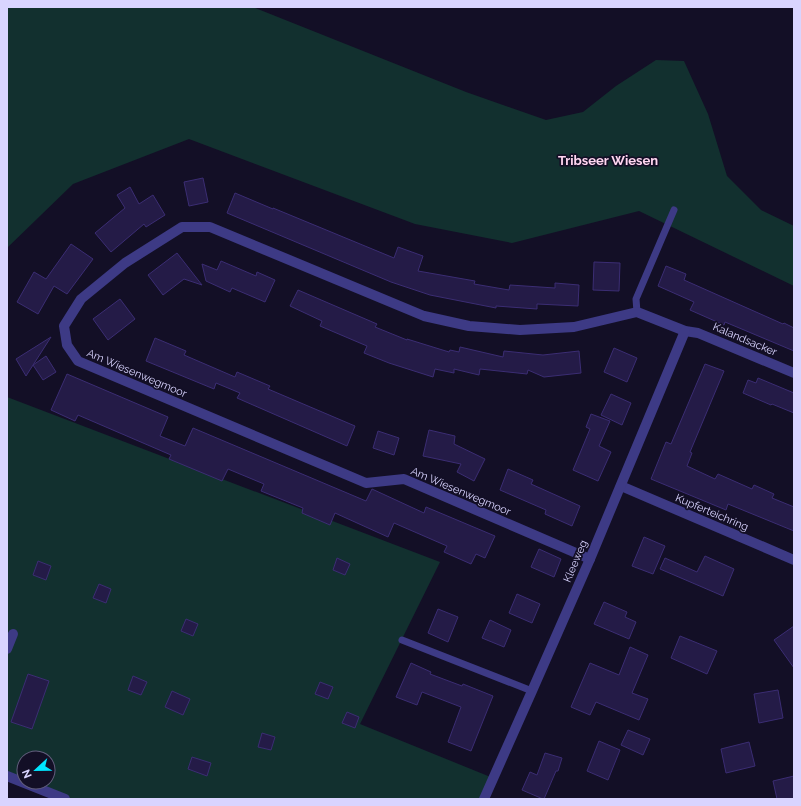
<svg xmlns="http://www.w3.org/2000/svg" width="801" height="806" font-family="Raleway,sans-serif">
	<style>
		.green { fill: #12302f; fill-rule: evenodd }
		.building { fill: #241b47; stroke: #3b2d73 }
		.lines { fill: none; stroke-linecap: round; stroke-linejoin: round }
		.lane { stroke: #3d3a85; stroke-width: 7 }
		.street { stroke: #3d3a85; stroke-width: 10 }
		.labels { text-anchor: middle; stroke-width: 3.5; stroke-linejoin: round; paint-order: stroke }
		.street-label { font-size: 11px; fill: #d9d4ff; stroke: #130f26 }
		.quarter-label { font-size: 13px; font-weight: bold; fill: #ffd6f0; stroke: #130f26 }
	</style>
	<rect width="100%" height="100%" fill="#130f26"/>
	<g class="green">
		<path d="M7,7h246l213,85 80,28 37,-8 33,-26 40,-26 28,1 24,53 19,62 34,34 33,16v60l-155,-75 -127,32 -97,-19 -226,-85 -116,45 -66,64z"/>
		<path d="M7,397l433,165 -80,162 133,54 -9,21h-419l-58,-23zM24,758h24v24h-24z"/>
	</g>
	<g class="building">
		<path d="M203,178l5,24 -19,4 -5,-24z"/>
		<path d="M130,187l9,17 14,-9 12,20 -19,12 -2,-3 -33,28 -16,-19 30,-25 -8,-13z"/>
		<path d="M235,193l38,16v-1l121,50 4,-11 25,9 -5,15 57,10 -1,3 35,6 1,-5 45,3v-5l24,2 -1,21 -41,-2v5l-41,-3v2l-66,-13 -39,-13 -164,-69z"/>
		<path d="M71,244l22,15 -26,35 -13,-8 -16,28 -21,-12 17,-30 12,7z"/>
		<path d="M177,253l25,32 -18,-6 -21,16 -15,-20z"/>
		<path d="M221,261l35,15 1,-4 18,8 -10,22 -33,-14 -2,4 -24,-11 -4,-17 15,6z"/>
		<path d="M594,262l26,1 -1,28 -26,-1z"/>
		<path d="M666,266l20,8 -2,6 99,44 1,-1 10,5v23l-69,-29 -1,3 -34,-15 4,-8 -36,-16z"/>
		<path d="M298,290l79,34 -2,3 32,13v-1l42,13 1,-2 9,2 1,-5 43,10 1,-6 39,4 36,-4 2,22 -37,4 -16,-7 -1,4 -47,-5 -1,6 -25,-6v4l-19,-4 -2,8 -44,-14 -25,-10 3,-7 -47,-20 2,-5 -32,-15z"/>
		<path d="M120,299l15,20 -27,21 -15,-21z"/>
		<path d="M51,337l-25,39 -10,-17z"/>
		<path d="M155,338l31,13 -2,4 51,22 2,-5 33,14 -2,3 87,37 -8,20 -110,-48 3,-5 -24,-10 -2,6 -68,-28z"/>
		<path d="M614,348l23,10 -10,24 -23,-10z"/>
		<path d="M46,356l10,16 -13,8 -10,-15z"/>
		<path d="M705,364l19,7 -34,81 2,1 -5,13 28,13 3,-5 34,15 2,-4 20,9 -2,4 22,9v24l-66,-27 -2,6 -75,-31 15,-37 5,2z"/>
		<path d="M67,374l101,43 -8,19 25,10 8,-18 173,73 6,-12 52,24 2,-6 69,29 -10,22 -9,-4 -5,10 -27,-12 3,-6 -53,-23 -6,14 -53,-24 -5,12 -28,-12 1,-5 -42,-17 3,-7 -36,-15 -6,12 -53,-22 2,-4 -93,-40 -3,6 -24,-11z"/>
		<path d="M758,378l36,15v20l-22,-9 -1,1 -28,-12 5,-13 8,3z"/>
		<path d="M611,394l20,9 -9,22 -21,-10z"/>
		<path d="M591,414l19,7 -11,25 12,6 -13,29 -25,-11 17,-41 -4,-2z"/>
		<path d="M429,430l26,6 -1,8 31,15 -11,22 -17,-9 4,-8 -38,-8z"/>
		<path d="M378,431l21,7 -5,17 -21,-7z"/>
		<path d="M508,469l25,11 -2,4 49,22 -8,20 -27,-12 1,-4 -46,-20z"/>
		<path d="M644,537l21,9 -12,28 -21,-8z"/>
		<path d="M539,549l22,10 -7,18 -23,-10z"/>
		<path d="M705,556l29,13 -11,27 -63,-27 5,-11 32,14z"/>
		<path d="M337,558l13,6 -5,11 -12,-5z"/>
		<path d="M38,561l13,5 -5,14 -13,-5z"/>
		<path d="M99,584l12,5 -5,14 -13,-5z"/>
		<path d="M517,594l23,10 -8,19 -23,-10z"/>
		<path d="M604,602l23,10 -2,5 11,5 -7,17 -35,-15z"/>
		<path d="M438,609l20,8 -10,25 -20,-9z"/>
		<path d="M186,619l12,5 -5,12 -12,-5z"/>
		<path d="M490,620l21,10 -7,17 -22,-9z"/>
		<path d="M794,626v42l-20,-28z"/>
		<path d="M680,636l37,15 -10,23 -36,-16z"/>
		<path d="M630,647l18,8 -16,38 16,6 -9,21 -43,-18 -6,13 -19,-8 19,-44 29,12z"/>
		<path d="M411,663l20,9 -1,2 32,12 1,-2 30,12 -22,55 -23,-9 13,-35 -39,-15 -5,13 -21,-8z"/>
		<path d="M28,674l21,7 -17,48 -21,-7z"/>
		<path d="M133,676l14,6 -6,13 -13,-5z"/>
		<path d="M320,682l13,5 -5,12 -13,-5z"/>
		<path d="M778,690l5,28 -24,5 -5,-29z"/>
		<path d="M172,691l18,8 -7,16 -18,-8z"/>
		<path d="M347,712l12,5 -4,11 -13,-5z"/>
		<path d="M628,730l22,9 -7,16 -22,-10z"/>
		<path d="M262,733l13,4 -4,13 -13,-3z"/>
		<path d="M599,741l21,9 -12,30 -21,-9z"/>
		<path d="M749,742l6,24 -29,7 -5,-24z"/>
		<path d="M545,753l17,5 -4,13h-2l-12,28h-1l-21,-9 8,-18 7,3z"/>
		<path d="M192,757l19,6 -4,13 -19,-7z"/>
		<path d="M794,776v23h-17l-4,-18z"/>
	</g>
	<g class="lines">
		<g class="lane">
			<path d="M637,312l-1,-13 38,-89"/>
			<path d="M402,640l130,51"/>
		</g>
		<g class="street">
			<path d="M621,486l173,74"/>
			<path d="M590,559l-186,-80 -38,4 -288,-122 -11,-16 -3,-19 17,-27 44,-36 57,-36h28l214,89 45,10 51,4 54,-3 63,-15 48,19 13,2 96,40"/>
			<path d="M7,649l6,-15"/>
			<path d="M7,776l58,23"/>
			<path d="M484,799l48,-108 58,-132 95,-228"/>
		</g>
	</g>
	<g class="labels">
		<g class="street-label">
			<text transform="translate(745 339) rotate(23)" y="4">Kalandsacker</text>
			<text transform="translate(137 373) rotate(23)" y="4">Am Wiesenwegmoor</text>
			<text transform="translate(461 491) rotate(23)" y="4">Am Wiesenwegmoor</text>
			<text transform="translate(712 512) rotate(23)" y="4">Kupferteichring</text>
			<text transform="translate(575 561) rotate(-67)" y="4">Kleeweg</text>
		</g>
		<g class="quarter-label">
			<text x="608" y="165">Tribseer Wiesen</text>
		</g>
	</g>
	<rect width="801" height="806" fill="none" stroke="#d9d4ff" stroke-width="16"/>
	<g transform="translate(36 770) rotate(248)"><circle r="19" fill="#130f26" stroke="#625e7d"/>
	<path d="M0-3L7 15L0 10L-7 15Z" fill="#00e5ff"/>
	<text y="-6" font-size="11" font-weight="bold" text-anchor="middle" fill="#d9d4ff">N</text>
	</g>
</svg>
